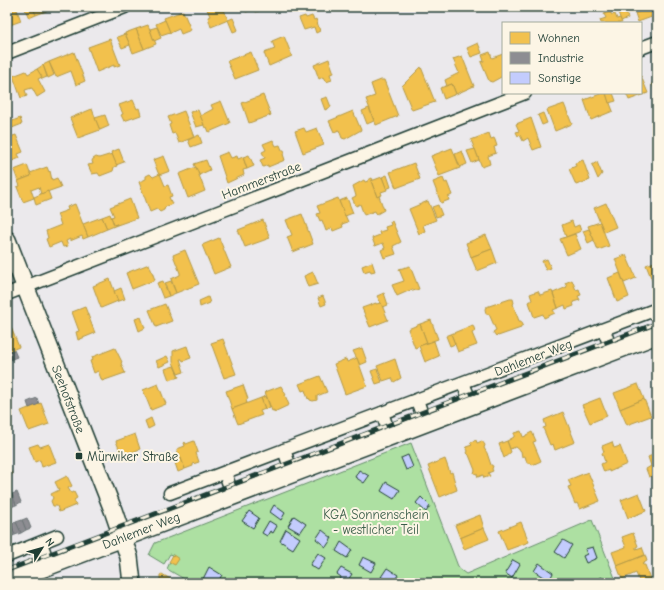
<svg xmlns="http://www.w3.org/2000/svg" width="664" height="590" font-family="'Comic Neue',sans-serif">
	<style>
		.green { fill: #ade0a2; stroke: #668e6b }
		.homes { fill: #f2c14e; stroke: #b39946 }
		.industry { fill: #8d8d92; stroke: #6c7576 }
		.building { fill: #c3ccfd; stroke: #1f3d34 }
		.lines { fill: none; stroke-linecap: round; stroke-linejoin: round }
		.street-casing { stroke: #1f3d34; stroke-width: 15 }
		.secondary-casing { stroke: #1f3d34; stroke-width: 20 }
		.street { stroke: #fcf5e5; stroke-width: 12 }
		.secondary { stroke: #fcf5e5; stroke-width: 17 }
		.rail-casing { stroke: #1f3d34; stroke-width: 4.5 }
		.rail { stroke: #fcf5e5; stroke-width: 3; stroke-dasharray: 9; stroke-linecap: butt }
		.poi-dot { fill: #1f3d34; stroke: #fcf5e5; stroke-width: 1.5 }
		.labels { text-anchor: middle; stroke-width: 4; stroke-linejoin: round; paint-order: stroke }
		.street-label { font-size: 13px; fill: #1f3d34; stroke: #fcf5e5 }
		.poi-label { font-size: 13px; fill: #1f3d34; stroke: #fcf5e5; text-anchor: start }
		.park-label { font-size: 13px; fill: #3b5e4a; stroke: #fcf5e5 }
	</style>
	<rect width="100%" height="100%" fill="#ebe9ec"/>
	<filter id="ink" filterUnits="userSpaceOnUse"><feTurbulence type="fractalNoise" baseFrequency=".025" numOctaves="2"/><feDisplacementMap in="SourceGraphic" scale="8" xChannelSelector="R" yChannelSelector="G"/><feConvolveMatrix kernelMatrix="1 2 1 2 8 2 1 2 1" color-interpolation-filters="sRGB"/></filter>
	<g filter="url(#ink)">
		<path class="green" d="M411,443l48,126 7,5 126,-54 25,63h-426l-24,-14 6,-14 -3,-1 -6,10 -15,-9 6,-12z"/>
		<g class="homes">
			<path d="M12,7h4l5,14 -14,5v-17z"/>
			<path d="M24,7h9l3,8 -7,3z"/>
			<path d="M33,7h24l-21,8z"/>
			<path d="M206,7h17l5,13 -17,7 -3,-10 2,-1z"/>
			<path d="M244,7h16l1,3 -5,2 -1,-4 -9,4z"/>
			<path d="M622,7h2l4,11 -7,3 -4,-12z"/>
			<path d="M637,7h20v8l-19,7 -3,-9 4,-1z"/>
			<path d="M183,11l8,19 -10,4 -2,-5 -9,4 -6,-15z"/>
			<path d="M610,12l2,3 3,-1 2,5 3,-1 2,5h-21l-1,-3 6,-2 -2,-4z"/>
			<path d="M305,16l1,2 6,-2 2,4 2,-1 4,12 -4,2 -2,-6 -10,3 -5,-12z"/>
			<path d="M233,18l5,12 -5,2 -5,-12z"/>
			<path d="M165,20l5,12 -9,3 -5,-11z"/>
			<path d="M148,25l8,19 -12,5 -8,-20z"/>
			<path d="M157,27l4,11 -7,3 -4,-12z"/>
			<path d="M136,29l8,20 -11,4 -8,-20z"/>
			<path d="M125,34l5,11 -8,3 -5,-11z"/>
			<path d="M284,36l8,20 -23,10 -5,-13 11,-4 -3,-8z"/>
			<path d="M110,39l10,26 -6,2v-2l-17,7 -9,-25z"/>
			<path d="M478,43l4,10 -11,4 -4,-9z"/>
			<path d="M74,52l11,29 -9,4 -5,-14 -15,6 -7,-15z"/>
			<path d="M251,52l7,18 -23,9 -8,-18z"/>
			<path d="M490,52l2,6 11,-4v22l-11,6 -3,-1 -8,-19 3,-1 -2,-6z"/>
			<path d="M462,56l12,30 -18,8 -4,-10 -5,2 -2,-6 14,-7 -6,-14z"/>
			<path d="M329,59l5,14 -4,1 2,6 -6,2 -3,-5 -4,2 -5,-14z"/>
			<path d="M49,62l5,13 -6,3 -5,-13z"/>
			<path d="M43,65l4,12 -5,2 -5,-10z"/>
			<path d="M421,67l14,35 -23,8 -10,-24z"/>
			<path d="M37,69l5,8 -4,2 7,13 -8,5 -5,-9 -7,2 2,6 -6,2 -8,-22 13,-5 2,3z"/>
			<path d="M641,76l7,17 -19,7 -3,-7h15z"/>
			<path d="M381,80h3l14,36 -22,9 -10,-26 9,-3 -4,-12z"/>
			<path d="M657,81v12h-1l-4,-10z"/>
			<path d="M452,84l4,10 -12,5 -4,-11z"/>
			<path d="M603,93h3l7,18 -22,9 -7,-20z"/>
			<path d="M606,93h7l3,8 -7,2z"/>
			<path d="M263,95l8,20 -22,8 -7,-20z"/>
			<path d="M327,97l4,10 -6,3 -4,-11z"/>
			<path d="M133,100l4,9 2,-1 2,7 -17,6 -3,-6 2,-1 -4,-9z"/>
			<path d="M221,101l9,22 -21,9 -2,-5 -2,1 -5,-12 13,-7 -2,-4z"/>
			<path d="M7,102l4,11 -3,1 3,6 -4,1z"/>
			<path d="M564,104l8,20 -17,7 -8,-21z"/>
			<path d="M369,108l5,13 -7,3 -5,-13z"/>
			<path d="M92,109l8,21 -22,8 -8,-20z"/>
			<path d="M198,110l6,15 -8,2 -6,-15z"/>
			<path d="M184,111l10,26 -15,6 -4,-10 -3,1 -3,-9 2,-1 -3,-7z"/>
			<path d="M353,111l8,19 -16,9 -3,-1 -3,-8 -5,2 -5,-11z"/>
			<path d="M543,113l4,10 -5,2 -4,-10z"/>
			<path d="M105,115l4,11 -9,4 -5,-12z"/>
			<path d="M20,118l2,6 -10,4 -2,-6z"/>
			<path d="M531,118l10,29 -8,3 -5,-12 -5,3 -3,-6 -2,1 -2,-4 3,-1 -3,-7z"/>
			<path d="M304,128l2,4 11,-4 7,17 -21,8 -8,-22z"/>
			<path d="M489,133l2,6 3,-1 1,2 2,6 -3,1 2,6 -8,3 2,8 -8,3 -11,-27z"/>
			<path d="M16,135l7,17 -5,2 2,4 -8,3 -1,-4 -4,1v-20z"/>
			<path d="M199,135l3,8 -11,4 -3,-7z"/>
			<path d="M273,140l3,6 4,-1 2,5h2l1,3 -2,1 2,6 -17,7v-2l-5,2 -3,-7 5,-2 -3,-6 4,-2 -3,-6z"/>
			<path d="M452,148l8,20 -21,8 -8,-20z"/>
			<path d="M119,149l5,13 -8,3 -5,-13z"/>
			<path d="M475,149l4,11 -7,3 -5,-12z"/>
			<path d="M462,151l5,13 -7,3 -5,-13z"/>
			<path d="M228,152l3,6 6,-2 1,3 5,-2 4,12 -4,1 1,5 -17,8 -9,-27z"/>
			<path d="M112,154l5,12 -3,1 -1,4 -13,5 -2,-3 -6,1 -4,-9 5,-1 -1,-3 1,-2 3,-2 3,1z"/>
			<path d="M249,155l5,11 -7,3 -4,-12z"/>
			<path d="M164,156l6,15 -11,4 -6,-15z"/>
			<path d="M206,160l4,10 -11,5 -5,-11z"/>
			<path d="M583,160l7,20 -14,5 -7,-16 7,-3 -1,-3z"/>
			<path d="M597,162l5,12 -4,5 -6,-14z"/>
			<path d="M414,163l6,16 -24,9 -6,-16z"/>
			<path d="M27,165l4,11 -13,5 -4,-11z"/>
			<path d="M47,167l2,5 1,-1 2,9 5,-2 4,9 -20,7 -2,-7 -8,3 3,8 -11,4 -6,-15 3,-1 -2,-5 13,-5 -1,-3z"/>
			<path d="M196,167l9,24 -17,7 -9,-24z"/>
			<path d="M150,174l3,3 7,-3 5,12 3,-1 4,11 -3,1 3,7 -7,3 -1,3 -4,2 -3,-3 -7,3 -11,-30 7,-3v-3z"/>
			<path d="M387,175l4,12 -5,2 -4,-12z"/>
			<path d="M382,177l5,13 -6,2 1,3 -5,2 -6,-16z"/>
			<path d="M372,178l1,2 -2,1 6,16 2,-1 5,14 -7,4 -1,-1 -1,-2 -11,4 -4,-11 -4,2 -4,-8 4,-2 -3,-10 11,-6 1,2 3,-1v-1z"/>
			<path d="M443,178l2,5 2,-1 5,13 -4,2 1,3 -8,3 -8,-21z"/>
			<path d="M48,191l3,8 -15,6 -2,-8z"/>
			<path d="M338,198l10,24 -6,2 1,3 -10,4 -1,-3 -6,3 -4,-11 -2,1 -3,-7 3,-1 -3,-7z"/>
			<path d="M347,198l6,15 -8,3 -6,-15z"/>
			<path d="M130,199l7,19 -20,7v-1l-3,1 -3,-8 3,-1 -4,-9z"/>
			<path d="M428,201l8,19 -13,5 2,6 -6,3 -10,-25z"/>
			<path d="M606,203l10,24 -12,5 -10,-24z"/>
			<path d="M75,204l13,33 -5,2 -1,-3 -12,5v-2l-4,2 2,5 -5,1 -2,-5 -12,5 -3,-8 2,-1 -2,-7 15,-6 -4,-11 11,-4 -1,-3z"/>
			<path d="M438,205l4,10 -6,2 -4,-10z"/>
			<path d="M110,214l4,11 3,-1v1l-10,4 -5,-12z"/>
			<path d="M302,214l11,30 -20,8 -6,-15 5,-2 -6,-15z"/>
			<path d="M102,217l5,12 -19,8 -5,-13z"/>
			<path d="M263,220l7,18 -25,9 -7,-17z"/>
			<path d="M392,221l9,21 -8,4 3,8 -12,4 -3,-8 4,-2 -2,-5 -8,3 -3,-8 8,-3 -1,-3 7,-2 -1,-3 6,-2 -1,-3z"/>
			<path d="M572,221l2,6 5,-2 2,6 -15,6 -4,-12z"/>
			<path d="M600,222l9,24 -11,4 -10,-24z"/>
			<path d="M589,229l5,11 -6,3 -5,-12z"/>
			<path d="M575,234l6,15 -14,6 -7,-16z"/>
			<path d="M486,235l6,14 -21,8 -5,-14z"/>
			<path d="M219,238l12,29 -17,7 -12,-29z"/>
			<path d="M492,249l5,14 -20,8 -6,-14z"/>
			<path d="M185,250l14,34 -23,9 -5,-14 9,-4v-2l-7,-18z"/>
			<path d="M626,255l10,23 -12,5 -9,-24z"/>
			<path d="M547,259l4,9 -5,2 -4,-9z"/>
			<path d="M657,261v28l-1,1 -10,-25z"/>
			<path d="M372,262l3,9 -4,1 -1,-2 -6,2 -2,-6z"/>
			<path d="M149,264l6,16 -23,9 -6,-16z"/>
			<path d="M410,266l9,23 -6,2v-2l-16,7 -5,-11 12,-4 -5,-12z"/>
			<path d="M313,272l5,12 -10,3 -4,-11z"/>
			<path d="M620,273l9,24 -12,5 -9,-24z"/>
			<path d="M110,279l8,22 -17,7 -8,-22z"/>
			<path d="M572,280l4,10 3,-1 2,6 -3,1 2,4 -7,2 1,4 -8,3 -1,-4 -7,3 -5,-15 14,-6 -2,-4z"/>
			<path d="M163,281l6,15 -6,2 -6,-15z"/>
			<path d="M171,281l5,12 -7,3 -4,-13z"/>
			<path d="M121,288l4,11 -7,2 -4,-10z"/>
			<path d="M538,291l2,4 12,-4 6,17 -5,2 2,3 -11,5 -1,-4 -9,3 -5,-15 3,-2 -2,-6z"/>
			<path d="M384,293l4,12 -5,2 -6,-11z"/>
			<path d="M323,296l3,8 -5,2 -3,-8z"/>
			<path d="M208,297l2,6 -10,4 -1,-6z"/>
			<path d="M510,299h3l1,4 -1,1 6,17h2l2,4 -3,2 1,1 -23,8 -1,-1 -1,1 -3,-4 3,-2 -7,-16h-3l-1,-5 1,-2z"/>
			<path d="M376,303v1l5,-1 7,17 -18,7 -8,-19z"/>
			<path d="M165,304l7,17 -16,6 -7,-17z"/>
			<path d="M85,307l10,26 -17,7 -2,-8 3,-1 -7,-19z"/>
			<path d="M141,317l4,11 -6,3 -4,-12z"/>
			<path d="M7,320h1l11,27 -12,5z"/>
			<path d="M431,320l7,19 -11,4 -7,-19z"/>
			<path d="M420,324l7,19 -12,5 -7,-19z"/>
			<path d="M473,325l2,6 -3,2 5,12 -19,7 -7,-18z"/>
			<path d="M451,334l4,10 -5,2 -4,-10z"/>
			<path d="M223,339l13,35 -12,4 -13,-35z"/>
			<path d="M434,341l5,15 -14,6 -6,-16z"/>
			<path d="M187,346l4,12 -8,3 -1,-2h-2l4,13 -6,2 -5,-12v-11z"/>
			<path d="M115,348l7,14 -1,1 4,10 -23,8 -4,-10 -4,2 -4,-12 3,-1 -1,-3z"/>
			<path d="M362,348l5,14 -7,3 -7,-14z"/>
			<path d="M167,356l3,6 -11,5 -3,-6z"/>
			<path d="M357,358l10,28 -22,8 -11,-30 12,-5 1,3z"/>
			<path d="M395,359l6,19 -7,4 -2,-4 -9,3 -6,-15z"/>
			<path d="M174,366l5,11 -10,3 -4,-11z"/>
			<path d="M377,369l5,13 -6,2 -5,-13z"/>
			<path d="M320,376l7,16 -10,4v4l-4,1 -3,-1 -1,-2 -1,1 -3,-9 -3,1 -3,-7z"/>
			<path d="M158,384l8,20 -15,6 -8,-20z"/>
			<path d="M638,384l6,15 -24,10 -6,-16z"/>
			<path d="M243,385l5,14 -2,1 1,4 -15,5 -6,-18z"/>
			<path d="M281,386l5,9h-1l4,10 -15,7v-2l-2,1 -7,-19z"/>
			<path d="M266,396l4,11 -5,2 -4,-11z"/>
			<path d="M261,398l4,11 -5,2 2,4 -24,9 -6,-15z"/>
			<path d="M600,398l7,18 -17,7 -8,-18z"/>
			<path d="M644,399l7,17 -24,9 -7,-16z"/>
			<path d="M41,403l8,21 -20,7 -8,-20z"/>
			<path d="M563,412l12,30 -20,8 -2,-6 -3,1 -7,-17 3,-1 -2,-7z"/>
			<path d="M151,418l3,8 -6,3 -3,-8z"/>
			<path d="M521,431l2,6 3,-1v-1l6,-3 4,9 -3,1 8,19 -9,4 -1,-2h-4l-2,-7 -3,1 -1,-6 -5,-4 -6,2 -3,-8 7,-4v-4z"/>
			<path d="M135,434l5,15 -18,7 -6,-15z"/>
			<path d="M476,440l1,3 5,-2 3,4 -1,3 3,5 4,12 2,1 -1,3 1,2 -5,2 2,3 -6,2 -1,-3 -5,2 -1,-3 -3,-1 1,-3 -6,-15 -2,-2 1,-2 -2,-4 6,-2 -2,-2z"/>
			<path d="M194,441l4,11 -2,1 3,9 -6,2v2l-8,3 -8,-19v-1l8,-3 -1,-3 1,-1 1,2z"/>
			<path d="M507,441l4,11 -7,6 -5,-14z"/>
			<path d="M612,442l2,6 6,-2 7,18 -18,8v-2l-5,2 -3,-8 4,-2 -3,-9 2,-1 -2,-6z"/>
			<path d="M38,444l2,3 9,-3 7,18 -14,5 -2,-7 -5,2 -6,-15z"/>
			<path d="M657,453v21l-8,3 -3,-8 5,-3 -3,-9z"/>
			<path d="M181,458l4,11 -7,3 -4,-12z"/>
			<path d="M445,459l5,14 2,-1 5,18 -17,7 -12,-31z"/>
			<path d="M7,463l5,12 -5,2z"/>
			<path d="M588,472l12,29 -20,8 -3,-6 -2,1 -7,-17 3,-1 -3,-6z"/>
			<path d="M67,476l5,10 -4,2 3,5 3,-1 3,6 -3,2 2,5 -17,7 -2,-6h-4l-2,-5 2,-3 -2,-4 8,-4 -4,-8z"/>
			<path d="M639,493l7,18 -18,7 -7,-18z"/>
			<path d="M480,515l4,13 -24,10 -5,-13z"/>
			<path d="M521,522l8,20 -22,8 -8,-19z"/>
			<path d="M484,528l5,11 -25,10 -4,-11z"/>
			<path d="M633,533l5,13 -2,1v2l6,-2 3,8 -28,11 -5,-14 14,-5 -4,-10z"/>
			<path d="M657,535v17l-3,-7h3l-4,-8z"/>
			<path d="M173,555l6,4 -4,6 -6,-3z"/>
			<path d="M645,555l2,6 -5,3 1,1h2l5,14 -10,4 -4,-10 -14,6 -5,-13z"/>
			<path d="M162,574l15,9h-17v-8z"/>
		</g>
		<g class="industry">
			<path d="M14,350l3,7 -10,4v-9z"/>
			<path d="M37,398l2,6 -10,4 -2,-6z"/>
			<path d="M17,492l4,10 -5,3 -4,-11z"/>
			<path d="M12,494l4,11 -5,2 -4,-11z"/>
			<path d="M27,518l4,10 -5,2 -4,-10z"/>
			<path d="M22,520l4,10 -5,3 -5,-11z"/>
			<path d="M16,522l5,11 -6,2 -4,-11z"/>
			<path d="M11,524l4,11 -5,2 -3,-12z"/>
		</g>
		<g class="building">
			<path d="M408,455l5,12 -7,3 -5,-12z"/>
			<path d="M359,470l10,6 -5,7 -9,-6z"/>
			<path d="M386,482l14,8 -6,9 -13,-8z"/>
			<path d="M421,497l9,9 -4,6 -10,-9z"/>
			<path d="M274,505l11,8 -4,7 -11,-8z"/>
			<path d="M249,511l10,7 -6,10 -11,-7z"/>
			<path d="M294,516l12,8 -6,9 -12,-7z"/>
			<path d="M269,521l8,5 -4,7 -3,-2 -3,5 -5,-3z"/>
			<path d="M286,529l14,9 -7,11 -13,-8z"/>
			<path d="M322,530l10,8 -6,9 -10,-8z"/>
			<path d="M563,540l9,5 -8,13 -9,-6z"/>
			<path d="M341,542l11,8 -5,8 -11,-7z"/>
			<path d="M593,547l4,11 -11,5 -3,-7 4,-2 -2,-5z"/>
			<path d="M318,553l8,5 -8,12 -8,-5z"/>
			<path d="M363,557l13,6 -5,9 -12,-7z"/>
			<path d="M513,560l7,4 -8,14 -7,-5z"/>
			<path d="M539,563l14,10 -4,8 -15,-10z"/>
			<path d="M209,567l13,8 -5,8h-7l-7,-4z"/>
			<path d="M341,568l11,6 -6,9 -6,-2 1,-4 -4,-3z"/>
			<path d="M387,568l11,7 -5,8 -12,-6z"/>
			<path d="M601,577l8,6h-13z"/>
		</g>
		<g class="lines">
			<defs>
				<g id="street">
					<path d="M641,48l16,-6"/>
					<path d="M7,53l118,-46"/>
					<path d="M7,294l518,-201"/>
					<path d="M604,330l8,22"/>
					<path d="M463,383l9,22"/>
					<path d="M417,400l8,23"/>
					<path d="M382,413l8,23"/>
					<path d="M284,450l8,23"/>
					<path d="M225,473l8,23"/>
					<path d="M170,493l487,-184"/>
					<path d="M41,543l8,22"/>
					<path d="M7,556l50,-20"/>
				</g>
				<g id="secondary">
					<path d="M7,240l106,270 16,47 3,26"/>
					<path d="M7,582l650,-247"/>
				</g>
			</defs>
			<use href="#street" class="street-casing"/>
			<use href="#secondary" class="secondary-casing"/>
			<use href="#street" class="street"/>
			<use href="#secondary" class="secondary"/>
			<defs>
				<path id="rail" d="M7,570l650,-247"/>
			</defs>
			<use href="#rail" class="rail-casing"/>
			<use href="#rail" class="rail"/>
		</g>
	</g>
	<rect class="poi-dot" x="75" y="452" width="8" height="8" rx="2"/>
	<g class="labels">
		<g class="street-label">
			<text transform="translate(261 180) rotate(-21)" y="5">Hammerstraße</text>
			<text transform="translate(533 357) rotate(-21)" y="5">Dahlemer Weg</text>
			<text transform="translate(69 399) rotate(69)" y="5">Seehofstraße</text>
			<text transform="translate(141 530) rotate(-21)" y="5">Dahlemer Weg</text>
		</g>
		<g class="poi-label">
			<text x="87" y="461">Mürwiker Straße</text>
		</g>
		<g class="park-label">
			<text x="376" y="519">KGA Sonnenschein<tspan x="376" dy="15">- westlicher Teil</tspan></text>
		</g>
	</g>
	<rect width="664" height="590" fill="none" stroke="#fcf5e5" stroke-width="24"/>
	<rect x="12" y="12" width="640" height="566" fill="none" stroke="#1f3d34" stroke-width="1.5" filter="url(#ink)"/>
	<rect x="502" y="22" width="140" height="72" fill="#fcf5e5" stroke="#a4ab9e"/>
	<rect x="510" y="32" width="20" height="12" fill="#f2c14e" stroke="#a4ab9e"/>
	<text x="538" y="42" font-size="12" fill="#1f3d34">Wohnen</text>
	<rect x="510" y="52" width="20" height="12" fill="#8d8d92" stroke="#a4ab9e"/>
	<text x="538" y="62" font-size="12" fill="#1f3d34">Industrie</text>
	<rect x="510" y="72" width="20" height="12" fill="#c3ccfd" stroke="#a4ab9e"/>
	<text x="538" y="82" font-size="12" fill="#1f3d34">Sonstige</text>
	<g transform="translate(42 548) rotate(53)" stroke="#fcf5e5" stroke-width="3" paint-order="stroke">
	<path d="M0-3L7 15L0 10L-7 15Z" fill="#1f3d34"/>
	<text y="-6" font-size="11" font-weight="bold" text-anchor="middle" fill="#1f3d34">N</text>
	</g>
</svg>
